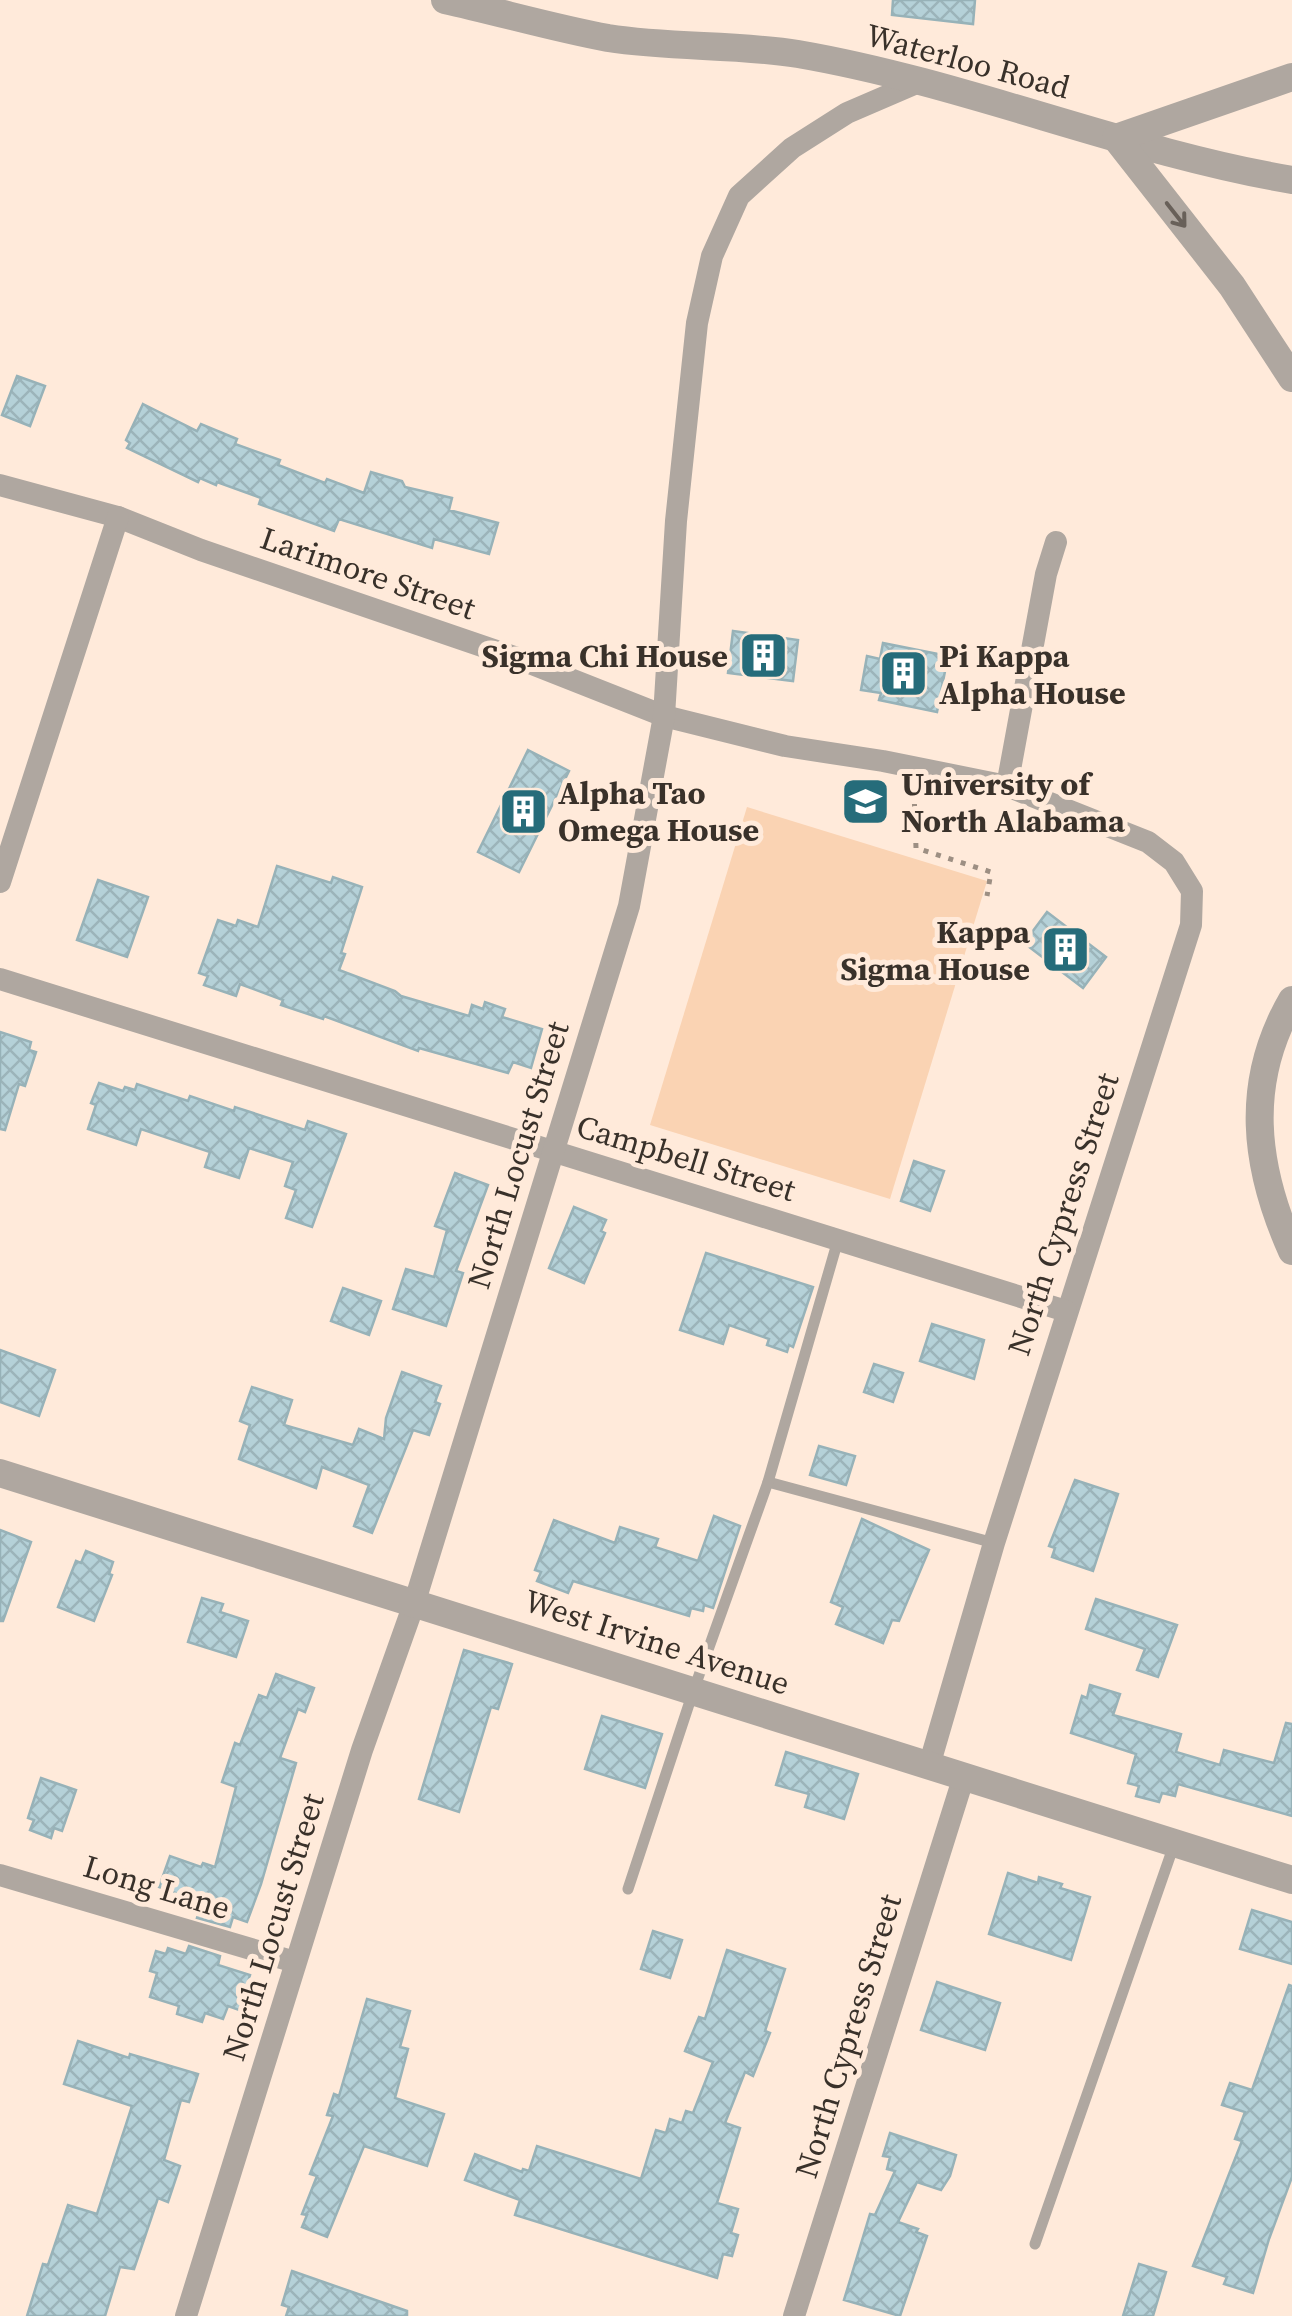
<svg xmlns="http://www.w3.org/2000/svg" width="1292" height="2316" font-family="'Source Serif 4',serif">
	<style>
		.pitch { fill: #fad3b3 }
		.building { fill: url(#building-cross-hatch); stroke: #97b2b8; stroke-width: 2.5 }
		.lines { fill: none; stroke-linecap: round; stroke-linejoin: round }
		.path { stroke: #9d8f83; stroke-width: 5; stroke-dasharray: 5 8; stroke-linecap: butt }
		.service { stroke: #afa7a0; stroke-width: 11 }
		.minor { stroke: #afa7a0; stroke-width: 22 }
		.tertiary { stroke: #afa7a0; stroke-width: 28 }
		.oneway { stroke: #686059 }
		.labels { text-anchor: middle; stroke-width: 10; stroke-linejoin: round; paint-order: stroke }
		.street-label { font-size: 32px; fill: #39312a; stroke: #ffeada }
		.poi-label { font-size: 32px; font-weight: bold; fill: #39312a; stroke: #ffeada; text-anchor: start }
	</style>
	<defs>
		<pattern id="building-cross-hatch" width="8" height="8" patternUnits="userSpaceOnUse" patternTransform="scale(2.5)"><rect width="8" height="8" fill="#b5d1d8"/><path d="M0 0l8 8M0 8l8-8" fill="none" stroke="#9cb4ba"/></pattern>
	</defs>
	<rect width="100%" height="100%" fill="#ffeada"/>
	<path class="pitch" d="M747,807l240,74 -97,318 -240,-74z"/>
	<g class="building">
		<path d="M893,0h82l-2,24 -81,-9z"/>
		<path d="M17,376l28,10 -15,40 -28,-11z"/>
		<path d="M143,404l54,27 4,-7 36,15 -2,5 45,16 -2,5 47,18 2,-4 37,14 7,-21 31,9 3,6 47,11 -3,12 49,13 -9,31 -55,-15 -2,9 -93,-29 -5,12 -75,-27 2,-6 -44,-16 -1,3 -16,-7 -2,4 -71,-34 3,-5 -4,-3z"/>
		<path d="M733,631l65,9 -5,41 -65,-8z"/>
		<path d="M883,643l65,13 -11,56 -58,-12 2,-7 -20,-3 6,-34 13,3z"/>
		<path d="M528,750l41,21 -50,101 -41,-20z"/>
		<path d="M277,866l54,17 2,-6 29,10 -21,66 4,1 -6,16 56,21 6,5 68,20 3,-11 11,4 2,-7 20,7 -3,8 40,12 -11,39 -18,-6 -5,11 -89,-25 -1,3 -94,-35 -1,3 -42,-14 2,-5 -43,-16 -4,12 -32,-11 4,-9 -9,-3 19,-53 18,6 2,-6 20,7z"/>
		<path d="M98,880l50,17 -21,60 -50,-17z"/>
		<path d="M1047,912l59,45 -23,31 -59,-45z"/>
		<path d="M0,1032l31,10 -2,8 7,2 -11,34 -6,-2 -14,46 -5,-1z"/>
		<path d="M99,1083l24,8 2,-4 10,3 2,-6 51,17 2,-5 44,15 1,-4 70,23 3,-9 38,13 -34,93 -26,-9 10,-28 -11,-4 8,-24 -44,-14 -10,30 -34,-11 5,-15 -69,-23 -5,16 -48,-16 8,-24 -5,-2z"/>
		<path d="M914,1161l30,10 -14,40 -29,-10z"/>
		<path d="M455,1173l33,12 -32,86 7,2 -17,53 -53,-17 13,-40 28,8 13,-47 -12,-4z"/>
		<path d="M574,1207l32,13 -5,11 4,2 -21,50 -35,-15z"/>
		<path d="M706,1253l107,34 -20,60 -4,-2 -2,7 -20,-7 2,-6 -40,-14 -6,19 -43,-14z"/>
		<path d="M343,1288l38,13 -12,34 -38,-14z"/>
		<path d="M932,1324l52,16 -10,39 -54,-18z"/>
		<path d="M0,1350l55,20 -16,46 -39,-14z"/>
		<path d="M874,1364l29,9 -10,29 -29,-10z"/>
		<path d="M402,1372l39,14 -6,16 5,2 -11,31 -16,-5 -41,103 -18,-7 15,-41 -47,-18 -6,21 -77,-29 11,-34 -10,-4 12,-34 40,13 -8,25 69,20 6,-16 25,10 2,-21z"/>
		<path d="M819,1446l36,10 -9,29 -36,-10z"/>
		<path d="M1075,1480l43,14 -25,77 -41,-14 3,-9 -6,-2z"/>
		<path d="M714,1516l26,10 -27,82 -9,-3 -1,6 -12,-3 -2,8 -116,-35 -5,12 -31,-12 4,-9 -6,-2 19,-50 61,23 5,-16 38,12 -3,8 43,14z"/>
		<path d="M862,1519l67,31 -30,71 -7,-1 -9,23 -47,-19 7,-17 -12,-5z"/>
		<path d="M0,1530l31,12 -28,79h-3z"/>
		<path d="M86,1551l27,11 -4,12 3,1 -18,46 -36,-14 18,-46 5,2z"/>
		<path d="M202,1598l21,6 -3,8 28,9 -12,36 -48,-15z"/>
		<path d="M1096,1599l81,26 -19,52 -21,-7 8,-21 -59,-20z"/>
		<path d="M464,1650l48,14 -14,45 -7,-2 -32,105 -40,-13z"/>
		<path d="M276,1674l38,14 -9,24 -7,-3 -18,49 16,5 -35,121 -14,38 -14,-5 -3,10 -33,-9 4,-12 -10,-4 1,-3 -33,-12 11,-31 31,11 2,-4 12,4 21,-80 -14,-5 13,-39 5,2 19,-50 8,3z"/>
		<path d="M1090,1685l30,9 -7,21 68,19 -5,18 44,13 4,-15 50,13 12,-40 6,1v92l-114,-32 -3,12 -13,-3 -3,9 -23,-6 3,-10 -11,-3 8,-29 -65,-21 11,-37 5,2z"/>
		<path d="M602,1716l60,18 -17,54 -60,-19z"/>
		<path d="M786,1752l72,22 -14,45 -39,-12 4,-13 -33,-9z"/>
		<path d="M41,1778l35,12 -14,41 -8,-3 -3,10 -21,-8 4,-10 -6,-2z"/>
		<path d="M1008,1873l30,10 1,-6 23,7 -2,4 30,9 -19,63 -82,-26z"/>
		<path d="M1252,1910l40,12v42l-52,-15z"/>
		<path d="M653,1931l29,9 -12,38 -29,-9z"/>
		<path d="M189,1946l31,10 -2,9 32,10 -11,35 -11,-4 -5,13 -18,-6 -3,9 -25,-8 2,-8 -29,-9 7,-24 -7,-2 6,-20 10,3 2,-6 18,6z"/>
		<path d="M727,1950l58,19 -20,62 5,2 -17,43 -8,-4 -20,51 15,5 -23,75 21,6 -7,24 7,2 -6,21 -9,-2 -6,24 -202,-63 5,-15 -55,-20 10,-26 47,18 1,-3 6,2 8,-25 104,33 15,-49 10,3 4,-14 12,4 4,-12 7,2 20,-51 -28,-11 14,-34 6,2z"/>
		<path d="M937,1982l63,21 -15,47 -64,-20z"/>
		<path d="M1289,1985l3,1v191l-23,62 -16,54 -29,-9 3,-7 -34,-11 49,-125 -7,-2 10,-27 -23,-7 8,-22 22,7z"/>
		<path d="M367,1999l43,12 -10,36 8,2 -13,49 49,16 -17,52 -63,-20 -37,91 -25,-10 5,-12 -5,-1 15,-38 -7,-2 23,-58 -6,-1 7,-21 5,2z"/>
		<path d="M78,2041l51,17 1,-4 68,20 -9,28 -8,-2 -17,60 16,6 -12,36 -10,-4 -24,71 -14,-2 -15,49h-78l16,-52 5,1 20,-60 29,9 35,-108 -68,-22z"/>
		<path d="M890,2133l66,22 -6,21 -9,14 -24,-8 -19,40 20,7 -2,3 11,4 -27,80 -56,-16 26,-86 5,1 20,-44 -8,-2 3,-12 -7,-1z"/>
		<path d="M1139,2264l27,8 -13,44h-30z"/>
		<path d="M292,2271l115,40v5h-121l3,-9 -7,-2z"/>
	</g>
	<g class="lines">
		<path class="path" d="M914,791l2,57 75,24 -4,24"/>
		<g class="service">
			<path d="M768,1482l226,61"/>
			<path d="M628,1889l65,-197 75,-210 70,-242"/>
			<path d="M1035,2244l140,-402"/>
		</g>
		<g class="minor">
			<path d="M0,485l118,32 83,33 316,108 147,58 121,30 98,15 124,25 141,56 26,20 18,29 -1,34 -197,618 -65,223"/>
			<path d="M1007,786l39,-212 10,-32"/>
			<path d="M0,882l118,-365"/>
			<path d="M0,979l1066,332"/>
			<path d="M0,1875l295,87"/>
			<path d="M186,2316l176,-566 53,-149 214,-695 35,-190 12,-195 21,-198 15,-67 27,-60 53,-48 55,-35 72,-31"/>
			<path d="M794,2316l170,-540"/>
		</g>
		<g class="tertiary">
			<path d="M445,0c54,12 109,28 163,38 63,10 128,6 190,16 168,29 326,97 494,126"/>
			<path d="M1292,77l-176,61 116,148 60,92"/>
			<path d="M1292,1000c-48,83 -38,166 0,251"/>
			<path d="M0,1473c432,133 862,270 1292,407"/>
		</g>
	</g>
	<defs><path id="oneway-shaft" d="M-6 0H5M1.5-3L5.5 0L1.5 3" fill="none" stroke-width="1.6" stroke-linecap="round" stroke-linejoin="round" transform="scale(2.5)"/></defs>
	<use class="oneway" href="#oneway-shaft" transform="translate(1176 215) rotate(52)"/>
	<defs>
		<symbol id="building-square" viewBox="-11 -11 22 22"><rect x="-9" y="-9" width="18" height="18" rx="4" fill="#266c7a" stroke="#ffeada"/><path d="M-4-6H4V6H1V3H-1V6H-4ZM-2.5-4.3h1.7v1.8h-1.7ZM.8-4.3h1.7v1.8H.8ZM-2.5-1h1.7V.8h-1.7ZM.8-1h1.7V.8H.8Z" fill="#fff"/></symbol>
		<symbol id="university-square" viewBox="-11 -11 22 22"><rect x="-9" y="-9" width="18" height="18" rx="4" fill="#266c7a" stroke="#ffeada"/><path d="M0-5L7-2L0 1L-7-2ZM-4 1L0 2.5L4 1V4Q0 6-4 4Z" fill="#fff"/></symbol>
	</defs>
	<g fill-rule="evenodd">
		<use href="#building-square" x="736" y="628" width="55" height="55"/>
		<use href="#building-square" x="876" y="646" width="55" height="55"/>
		<use href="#university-square" x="838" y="774" width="55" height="55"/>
		<use href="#building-square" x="496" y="784" width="55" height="55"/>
		<use href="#building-square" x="1038" y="922" width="55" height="55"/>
	</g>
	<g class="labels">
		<g class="street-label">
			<text transform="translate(968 61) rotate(15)" y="11">Waterloo Road</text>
			<text transform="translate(368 573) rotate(19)" y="11">Larimore Street</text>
			<text transform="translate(518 1155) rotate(-73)" y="11">North Locust Street</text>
			<text transform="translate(686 1158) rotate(17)" y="11">Campbell Street</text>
			<text transform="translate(1063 1214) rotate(-72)" y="11">North Cypress Street</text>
			<text transform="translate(657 1642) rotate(18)" y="11">West Irvine Avenue</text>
			<text transform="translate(157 1887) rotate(17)" y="11">Long Lane</text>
			<text transform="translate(273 1927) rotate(-73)" y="11">North Locust Street</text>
			<text transform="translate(848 2036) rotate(-73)" y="11">North Cypress Street</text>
		</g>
		<g class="poi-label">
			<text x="728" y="667" text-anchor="end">Sigma Chi House</text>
			<text x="939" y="667">Pi Kappa<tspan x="939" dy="37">Alpha House</tspan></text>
			<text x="901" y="795">University of<tspan x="901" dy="37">North Alabama</tspan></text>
			<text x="558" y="804">Alpha Tao<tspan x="558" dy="37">Omega House</tspan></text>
			<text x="1030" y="943" text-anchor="end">Kappa<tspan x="1030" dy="37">Sigma House</tspan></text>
		</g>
	</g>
</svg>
